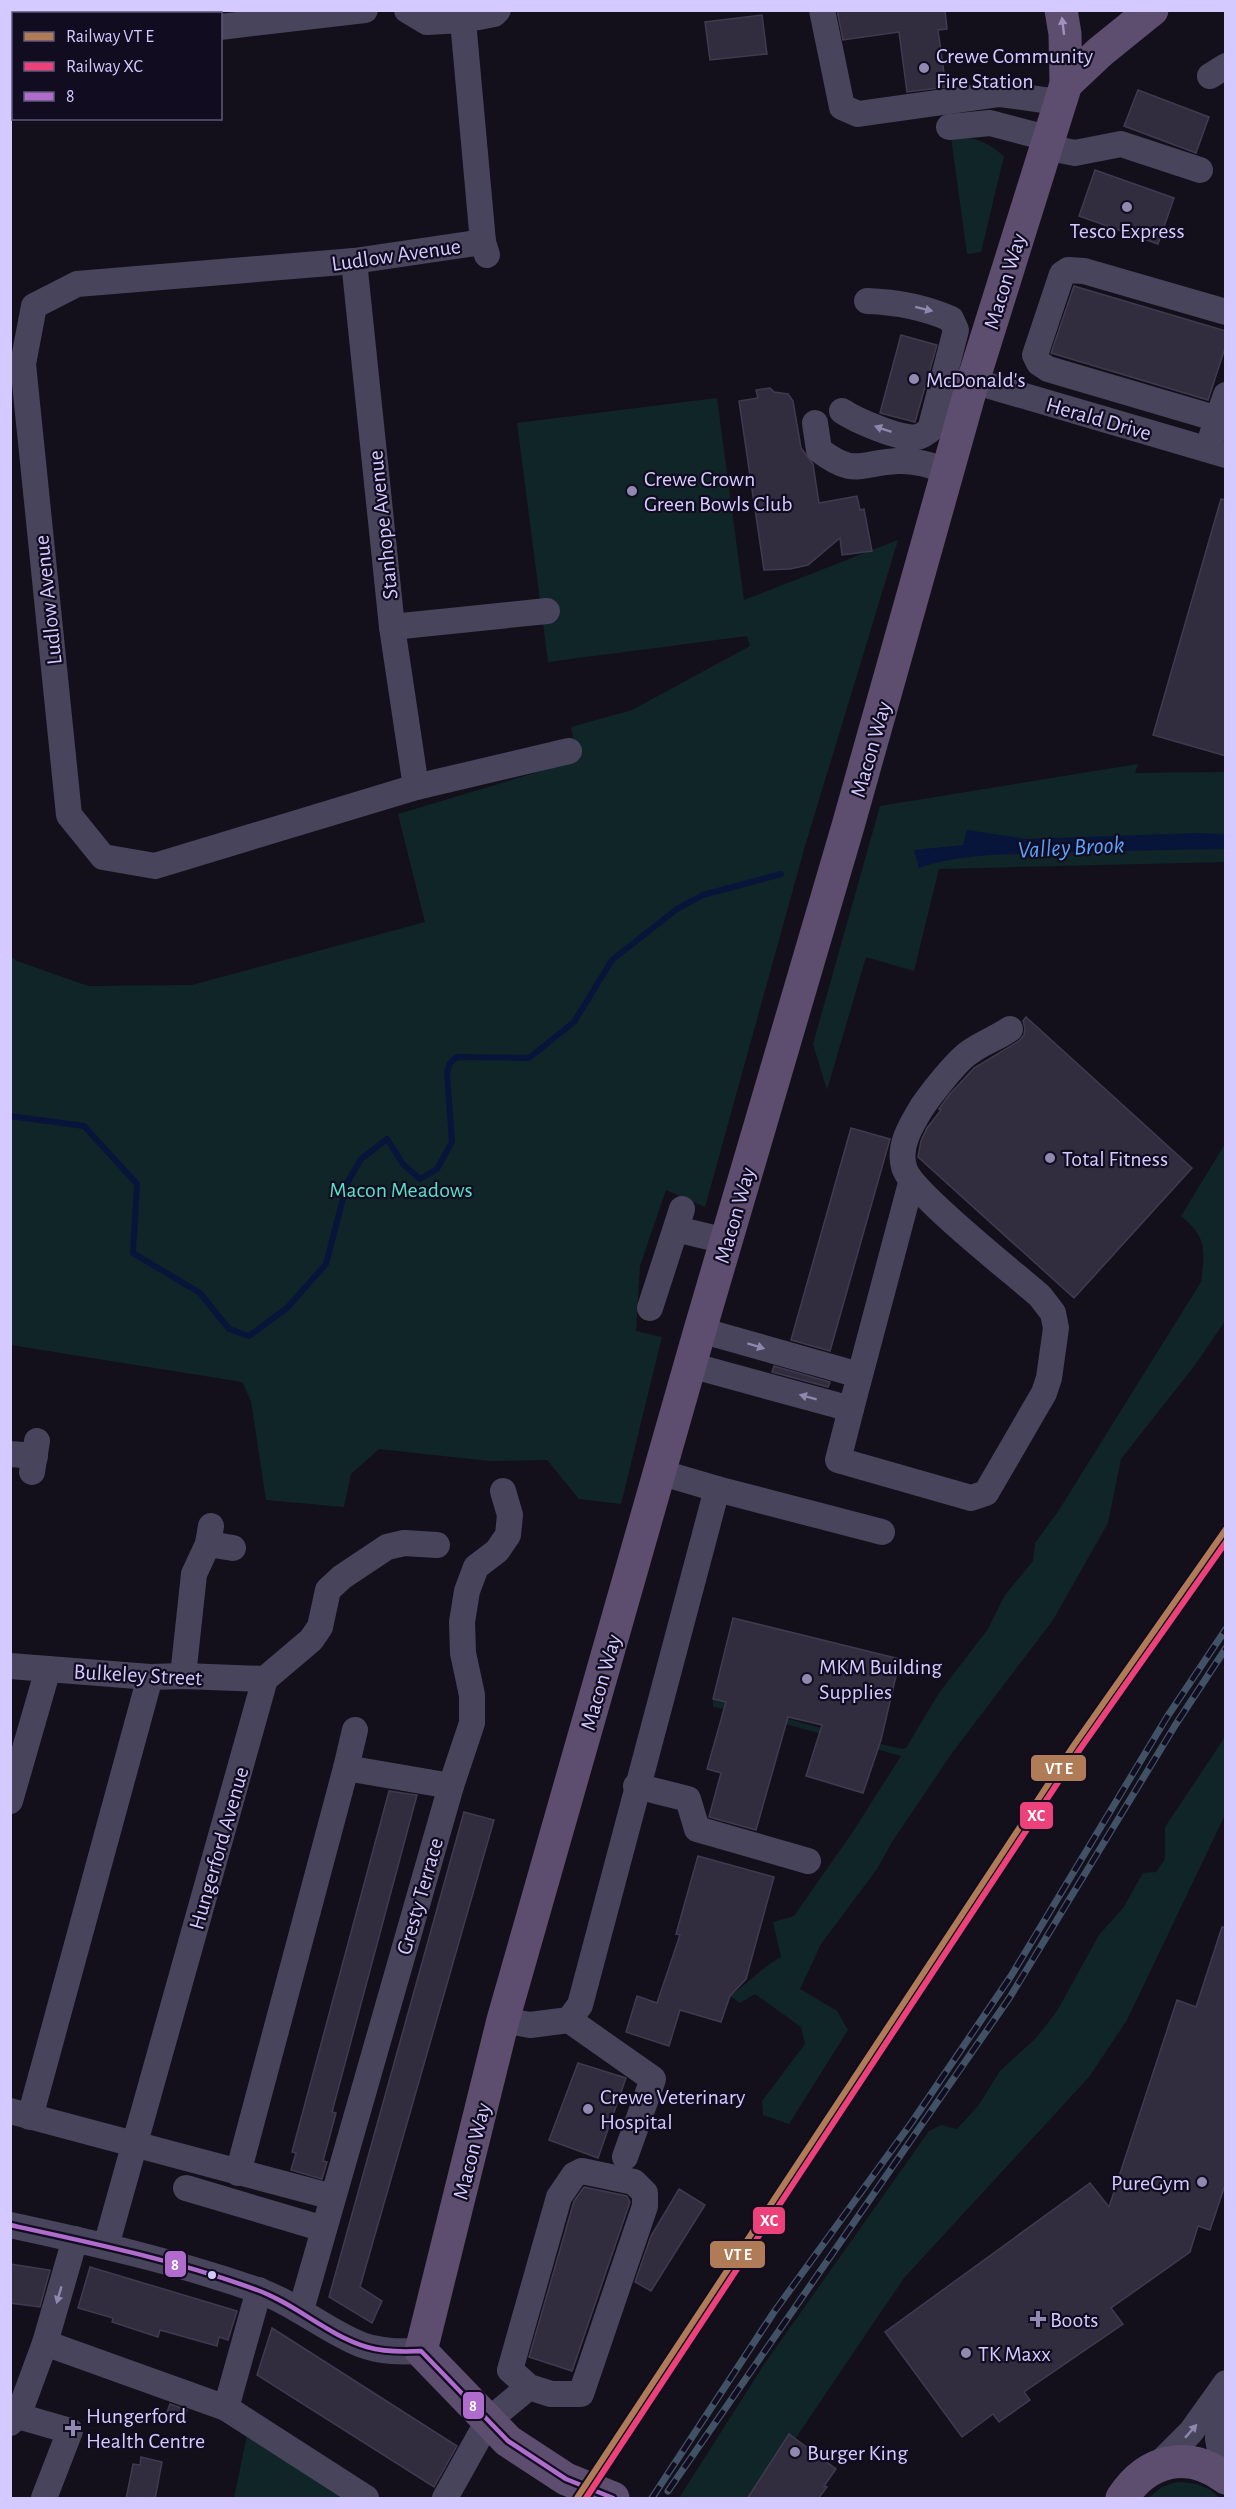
<svg xmlns="http://www.w3.org/2000/svg" width="1236" height="2509" font-family="'Alegreya Sans',sans-serif">
	<style>
		.green { fill: #102528 }
		.water { fill: #08153a }
		.lines { fill: none; stroke-linecap: round; stroke-linejoin: round }
		.stream { stroke: #08153a; stroke-width: 6 }
		.building { fill: #312d3e; stroke: #403a50; stroke-width: 1.5 }
		.minor { stroke: #48445c; stroke-width: 26 }
		.major { stroke: #5d4d6e; stroke-width: 33 }
		.rail-casing { stroke: #415266; stroke-width: 7 }
		.rail { stroke: #110c1f; stroke-width: 4.5; stroke-dasharray: 14; stroke-linecap: butt }
		.bus-1-casing { stroke: #110c1f; stroke-width: 9 }
		.bus-1 { stroke: #b06ccc; stroke-width: 4.5 }
		.rail-1-casing { stroke: #110c1f; stroke-width: 10 }
		.rail-2-casing { stroke: #110c1f; stroke-width: 10 }
		.rail-1 { stroke: #b07c57; stroke-width: 6 }
		.rail-2 { stroke: #ed4179; stroke-width: 6 }
		.oneway { fill: #9f92be }
		.oneway2 { fill: #8e87ae }
		.poi-dot { fill: #9189af; stroke: #110c1f; stroke-width: 2 }
		.bus-dot { fill: #d5caff; stroke: #110c1f; stroke-width: 2 }
		.labels { text-anchor: middle; stroke-width: 4.5; stroke-linejoin: round; paint-order: stroke }
		.poi-label { font-size: 22px; fill: #d5caff; stroke: #110c1f; text-anchor: start }
		.street-label { font-size: 22px; fill: #d5caff; stroke: #110c1f }
		.park-label { font-size: 22px; fill: #53e2cb; stroke: #110c1f }
		.water-label { font-size: 24px; font-style: italic; fill: #58a3ff; stroke: #110c1f }
		.line-badge { stroke: #110c1f; stroke-width: 2 }
		.badge-label { font-size: 16px; text-anchor: middle; font-weight: bold; fill: #fff }
	</style>
	<rect width="100%" height="100%" fill="#13101b"/>
	<g class="green">
		<path d="M951,137c24,0 33,3 53,19l-23,96 -14,2z"/>
		<path d="M717,398l27,202 154,-60 -93,306 -100,361 -39,-17 -26,76 -4,65 26,6 -41,167 -42,-5 -32,-39 -58,1 -110,-12 -28,25 -7,33 -78,-7 -15,-99 -9,-19 -231,-37 -1,-389 7,5 71,25 104,-1 233,-63 -27,-108 180,-54 -7,-33 61,-17 118,-64 -3,-10 -199,26 -31,-239z"/>
		<path d="M1138,764l-3,9 90,-1v90l-286,7 -25,102 -48,-14 -39,133 -14,-46 67,-238z"/>
		<path d="M1225,1144v177l-30,44 -74,94 -13,64 -55,97 -101,133 -60,89 -15,27 -56,75 -21,45 37,22 11,19 -59,94 -26,-9 -1,-14 43,-57 -4,-17 -46,-33 -15,9 -10,-7c19,-13 32,-29 51,-39l-8,-35 21,-6 58,-83 49,-77 -155,-43 -33,-6v-8c25,2 36,8 58,15 43,12 87,25 131,35l4,-1 33,-55 49,-64 17,-34 28,-34 2,-18 24,-33 142,-228c4,-32 6,-45 -20,-66z"/>
		<path d="M1225,1737v78l-98,205 -38,57 -185,201 -149,220h-76l86,-135 164,-232 12,-6 16,4 21,-23 22,-35 36,-33 21,-27 42,-76 24,-27 20,-35 13,-1 9,-13v-32z"/>
		<path d="M248,2430l105,68h-119z"/>
		<path d="M1176,2482c17,0 32,3 43,16h-71l14,-11z"/>
	</g>
	<path class="water" d="M967,830l60,9 169,-6 29,1v15c-61,1 -122,2 -183,4 -41,2 -85,1 -123,15l-5,-18 49,-5z"/>
	<g class="lines">
		<path class="stream" d="M10,1116l74,10 53,58 -4,69 67,40 29,36 20,7 38,-28 39,-44 21,-81 14,-24 26,-20 16,25 17,15 17,-10 15,-27 -5,-70 3,-9 7,-6 72,1 45,-36 38,-62 65,-51 26,-14 78,-21"/>
	</g>
	<g class="building">
		<path d="M837,10h108l2,19 -9,1 8,57 -39,5 -8,-60 -56,8z"/>
		<path d="M762,15l5,39 -57,6 -5,-38z"/>
		<path d="M1138,90l71,27 -13,36 -72,-27z"/>
		<path d="M1095,170l79,28 -16,46 -79,-28z"/>
		<path d="M1074,286l152,45v14l-18,55 -157,-47z"/>
		<path d="M901,335l36,10 -22,77 -35,-9z"/>
		<path d="M770,388l4,4 14,2 5,7 8,47 12,16 6,39 38,-7 3,14 4,-1 8,42 -30,4 -2,-17 -32,27 -18,4 -26,1 -25,-169 19,-3 -2,-8z"/>
		<path d="M1221,499l5,1v256l-73,-21z"/>
		<path d="M1026,1017l166,151 -118,130 -156,-141 3,-16 6,-13 14,-18 -2,-1 10,-14 25,-27 45,-27 5,-6 1,-7 -2,-7z"/>
		<path d="M851,1128l39,11 -60,212 -39,-11z"/>
		<path d="M774,1366l56,16 -2,5 -56,-15z"/>
		<path d="M733,1618l167,41 -19,81 -18,53 -57,-17 16,-51 -34,-8 -32,113 -47,-13 12,-44 -14,-4 19,-67 -13,-3z"/>
		<path d="M389,1791l28,4 -85,317 4,1 -13,48 4,1 -5,17 -31,-9 5,-17 -4,-1z"/>
		<path d="M464,1812l30,8 -134,467 22,14 -10,22 -43,-26z"/>
		<path d="M698,1856l76,21 -28,102 -16,17 -9,26 -41,-12 -11,36 -43,-14 11,-36 20,7 23,-68 -4,-1z"/>
		<path d="M1222,1927h4v255l-16,48 -12,-4 -8,26 -79,56 12,16 -99,68 6,8 -31,22 -6,-8 -31,23 -77,-105 205,-149 19,24 68,-207 19,7z"/>
		<path d="M578,2063l48,15 -28,80 -49,-18z"/>
		<path d="M584,2187l43,9 3,6 -58,169 -43,-14 41,-142 4,-14z"/>
		<path d="M679,2189l26,16 -54,86 -16,-9 16,-46z"/>
		<path d="M10,2264l40,6 -10,37 -30,-4z"/>
		<path d="M90,2267l147,44 -9,29 -9,-3 -2,9 -57,-16 -2,7 -46,-15 1,-4 -35,-10z"/>
		<path d="M272,2328l185,118 -23,41 -177,-112z"/>
		<path d="M170,2404l17,6 -4,10 -17,-5z"/>
		<path d="M789,2434l47,35 -12,17 3,1 -9,12h-71z"/>
		<path d="M141,2457l21,5 -7,37h-29l7,-35 7,1z"/>
	</g>
	<g class="lines">
		<g class="minor">
			<path d="M407,10l20,12 36,-2 31,-6 4,-4"/>
			<path d="M462,10l21,232 4,13"/>
			<path d="M822,10l20,97 16,7 142,-20 58,8"/>
			<path d="M220,27l145,-17"/>
			<path d="M10,51l4,-1"/>
			<path d="M1210,76l16,-10"/>
			<path d="M949,127l41,-4 57,15"/>
			<path d="M1045,147l30,6 46,-9 79,26"/>
			<path d="M483,242l-129,19 -277,23 -43,22 -11,58 46,451 34,42 52,9 261,-79 153,-36"/>
			<path d="M354,261l38,366 24,160"/>
			<path d="M973,381l253,74"/>
			<path d="M842,411c13,9 59,29 75,26 4,0 10,-5 13,-7l26,-100 -5,-11c-27,-12 -55,-17 -84,-18"/>
			<path d="M1218,419l-170,-50 -9,-6 -4,-8 27,-81 6,-4 16,1 142,41"/>
			<path d="M815,423l4,27c36,27 39,13 79,11 18,-1 34,5 51,10"/>
			<path d="M1212,435l14,-40"/>
			<path d="M392,627l155,-16"/>
			<path d="M676,1229l50,12"/>
			<path d="M650,1308l32,-99"/>
			<path d="M700,1330l159,45"/>
			<path d="M690,1365l161,44 60,-226"/>
			<path d="M851,1409l-13,51 133,38 15,-5 58,-100 5,-15 7,-50 -3,-15 -13,-17c-25,-22 -131,-105 -136,-129 -6,-21 7,-42 18,-60 9,-13 35,-47 48,-55 12,-9 27,-14 40,-23"/>
			<path d="M10,1454l25,2"/>
			<path d="M32,1472l5,-31"/>
			<path d="M717,1489l165,43"/>
			<path d="M208,1544l25,4"/>
			<path d="M10,1666l140,11 33,-1 82,3"/>
			<path d="M183,1676l11,-102 14,-30 3,-18"/>
			<path d="M346,1768l9,-38"/>
			<path d="M636,1786l52,13 9,30 111,32"/>
			<path d="M10,1801l38,-132"/>
			<path d="M503,2020l27,5 39,-5 11,-15 137,-516 -58,-17"/>
			<path d="M569,2020l84,59 -28,78"/>
			<path d="M10,2111l323,86"/>
			<path d="M30,2117l120,-440"/>
			<path d="M238,2173l108,-405 105,18"/>
			<path d="M186,2188l138,41"/>
			<path d="M10,2225c84,18 167,37 247,65 38,13 69,41 105,55 19,7 39,7 59,6"/>
			<path d="M106,2246l159,-567 46,-39 9,-13 8,-37 14,-13 45,-30 17,-4 33,2"/>
			<path d="M301,2310l150,-524 21,-63v-28l-9,-42 -1,-31 5,-31 9,-24 21,-16 11,-16 2,-20 -7,-24"/>
			<path d="M45,2343l181,65 140,90"/>
			<path d="M1220,2393l-2,46 7,38"/>
			<path d="M226,2408l33,-118"/>
			<path d="M18,2416l52,15 -26,67"/>
			<path d="M10,2423l8,-7 27,-73 30,-104"/>
			<path d="M1157,2466l34,-34 35,-49"/>
			<path d="M445,2498l43,-77 41,-34 22,7h30l64,-188v-13l-11,-11 -52,-11 -8,4 -15,22 -49,173 19,17"/>
		</g>
		<g class="major">
			<path d="M1066,84l34,-32 52,-42"/>
			<path d="M613,2498l-47,-19 -58,-38 -87,-90 82,-331 197,-690 148,-504 125,-445 93,-297 -1,-50 -4,-24"/>
			<path d="M1122,2498c25,-38 65,-49 104,-20"/>
		</g>
		<defs>
			<g id="rail">
				<path d="M668,2491l342,-494 166,-273 50,-76"/>
				<path d="M652,2498l122,-186 138,-190 99,-146 156,-259 59,-88"/>
			</g>
		</defs>
		<use href="#rail" class="rail-casing"/>
		<use href="#rail" class="rail"/>
		<defs>
			<path id="bus-1" d="M10,2225c83,18 168,36 247,65 39,14 70,45 110,57 17,5 36,5 54,4l87,90 58,38 47,19"/>
		</defs>
		<use href="#bus-1" class="bus-1-casing"/>
		<use href="#bus-1" class="bus-1"/>
		<defs>
			<path id="rail-1" d="M577,2498l497,-753 152,-216"/>
			<path id="rail-2" d="M586,2498l494,-749 146,-207"/>
		</defs>
		<use href="#rail-1" class="rail-1-casing"/>
		<use href="#rail-2" class="rail-2-casing"/>
		<use href="#rail-1" class="rail-1"/>
		<use href="#rail-2" class="rail-2"/>
	</g>
	<defs><path id="oneway-solid" d="M-6-.8H1V-3.2L6.5 0L1 3.2V.8H-6Z" transform="scale(1.5)"/></defs>
	<use class="oneway" href="#oneway-solid" transform="translate(1063 26) rotate(-97)"/>
	<g class="oneway2">
		<use href="#oneway-solid" transform="translate(924 309) rotate(14)"/>
		<use href="#oneway-solid" transform="translate(883 429) rotate(-161)"/>
		<use href="#oneway-solid" transform="translate(756 1346) rotate(17)"/>
		<use href="#oneway-solid" transform="translate(808 1397) rotate(-165)"/>
		<use href="#oneway-solid" transform="translate(59 2295) rotate(106)"/>
		<use href="#oneway-solid" transform="translate(1191 2431) rotate(-49)"/>
	</g>
	<g class="poi-dot">
		<circle cx="924" cy="68" r="6"/>
		<circle cx="1127" cy="207" r="6"/>
		<circle cx="914" cy="379" r="6"/>
		<circle cx="632" cy="491" r="6"/>
		<circle cx="1050" cy="1158" r="6"/>
		<circle cx="807" cy="1679" r="6"/>
		<circle cx="588" cy="2109" r="6"/>
		<circle cx="1202" cy="2182" r="6"/>
		<path d="M1035 2310h6v6h6v6h-6v6h-6v-6h-6v-6h6z"/>
		<circle cx="966" cy="2353" r="6"/>
		<path d="M70 2419h6v6h6v6h-6v6h-6v-6h-6v-6h6z"/>
		<circle cx="795" cy="2452" r="6"/>
	</g>
	<circle class="bus-dot" cx="212" cy="2275" r="5"/>
	<g class="labels">
		<g class="poi-label">
			<text x="936" y="63">Crewe Community<tspan x="936" dy="25">Fire Station</tspan></text>
			<text x="1127" y="238" text-anchor="middle">Tesco Express</text>
			<text x="926" y="387">McDonald's</text>
			<text x="644" y="486">Crewe Crown<tspan x="644" dy="25">Green Bowls Club</tspan></text>
			<text x="1062" y="1166">Total Fitness</text>
			<text x="819" y="1674">MKM Building<tspan x="819" dy="25">Supplies</tspan></text>
			<text x="600" y="2104">Crewe Veterinary<tspan x="600" dy="25">Hospital</tspan></text>
			<text x="1190" y="2190" text-anchor="end">PureGym</text>
			<text x="1050" y="2327">Boots</text>
			<text x="978" y="2361">TK Maxx</text>
			<text x="86" y="2423">Hungerford<tspan x="86" dy="25">Health Centre</tspan></text>
			<text x="807" y="2460">Burger King</text>
		</g>
		<g class="street-label">
			<text transform="translate(396 254) rotate(-8)" y="8">Ludlow Avenue</text>
			<text transform="translate(1004 281) rotate(-73)" y="8">Macon Way</text>
			<text transform="translate(1099 418) rotate(16)" y="8">Herald Drive</text>
			<text transform="translate(382 525) rotate(-96)" y="8">Stanhope Avenue</text>
			<text transform="translate(47 600) rotate(-96)" y="8">Ludlow Avenue</text>
			<text transform="translate(870 749) rotate(-74)" y="8">Macon Way</text>
			<text transform="translate(734 1215) rotate(-74)" y="8">Macon Way</text>
			<text transform="translate(138 1674) rotate(3)" y="8">Bulkeley Street</text>
			<text transform="translate(600 1682) rotate(-74)" y="8">Macon Way</text>
			<text transform="translate(218 1848) rotate(-74)" y="8">Hungerford Avenue</text>
			<text transform="translate(419 1896) rotate(-74)" y="8">Gresty Terrace</text>
			<text transform="translate(471 2151) rotate(-76)" y="8">Macon Way</text>
		</g>
		<g class="park-label">
			<text x="401" y="1197">Macon Meadows</text>
		</g>
		<g class="water-label">
			<text transform="translate(1071 847) rotate(-3)" y="8">Valley Brook</text>
		</g>
	</g>
	<g class="line-badge">
		<rect x="1030" y="1754" width="57" height="28" rx="6" fill="#b07c57"/>
		<rect x="1019" y="1801" width="35" height="29" rx="6" fill="#ed4179"/>
		<rect x="752" y="2206" width="34" height="29" rx="6" fill="#ed4179"/>
		<rect x="709" y="2240" width="57" height="29" rx="6" fill="#b07c57"/>
		<rect x="164" y="2250" width="23" height="28" rx="6" fill="#b06ccc"/>
		<rect x="462" y="2391" width="23" height="29" rx="6" fill="#b06ccc"/>
	</g>
	<g class="badge-label">
		<text x="1059" y="1774">VT E</text>
		<text x="1036" y="1821">XC</text>
		<text x="769" y="2226">XC</text>
		<text x="738" y="2260">VT E</text>
		<text x="175" y="2270">8</text>
		<text x="473" y="2411">8</text>
	</g>
	<rect width="1236" height="2509" fill="none" stroke="#d5caff" stroke-width="24"/>
	<rect x="12" y="12" width="210" height="108" fill="#110c1f" stroke="#5f5879" stroke-width="1.5"/>
	<rect x="24" y="32" width="30" height="9" fill="#b07c57" stroke="#5f5879" stroke-width="1.5"/>
	<text x="66" y="42" font-size="18" fill="#d5caff">Railway VT E</text>
	<rect x="24" y="62" width="30" height="9" fill="#ed4179" stroke="#5f5879" stroke-width="1.5"/>
	<text x="66" y="72" font-size="18" fill="#d5caff">Railway XC</text>
	<rect x="24" y="92" width="30" height="9" fill="#b06ccc" stroke="#5f5879" stroke-width="1.5"/>
	<text x="66" y="102" font-size="18" fill="#d5caff">8</text>
</svg>
